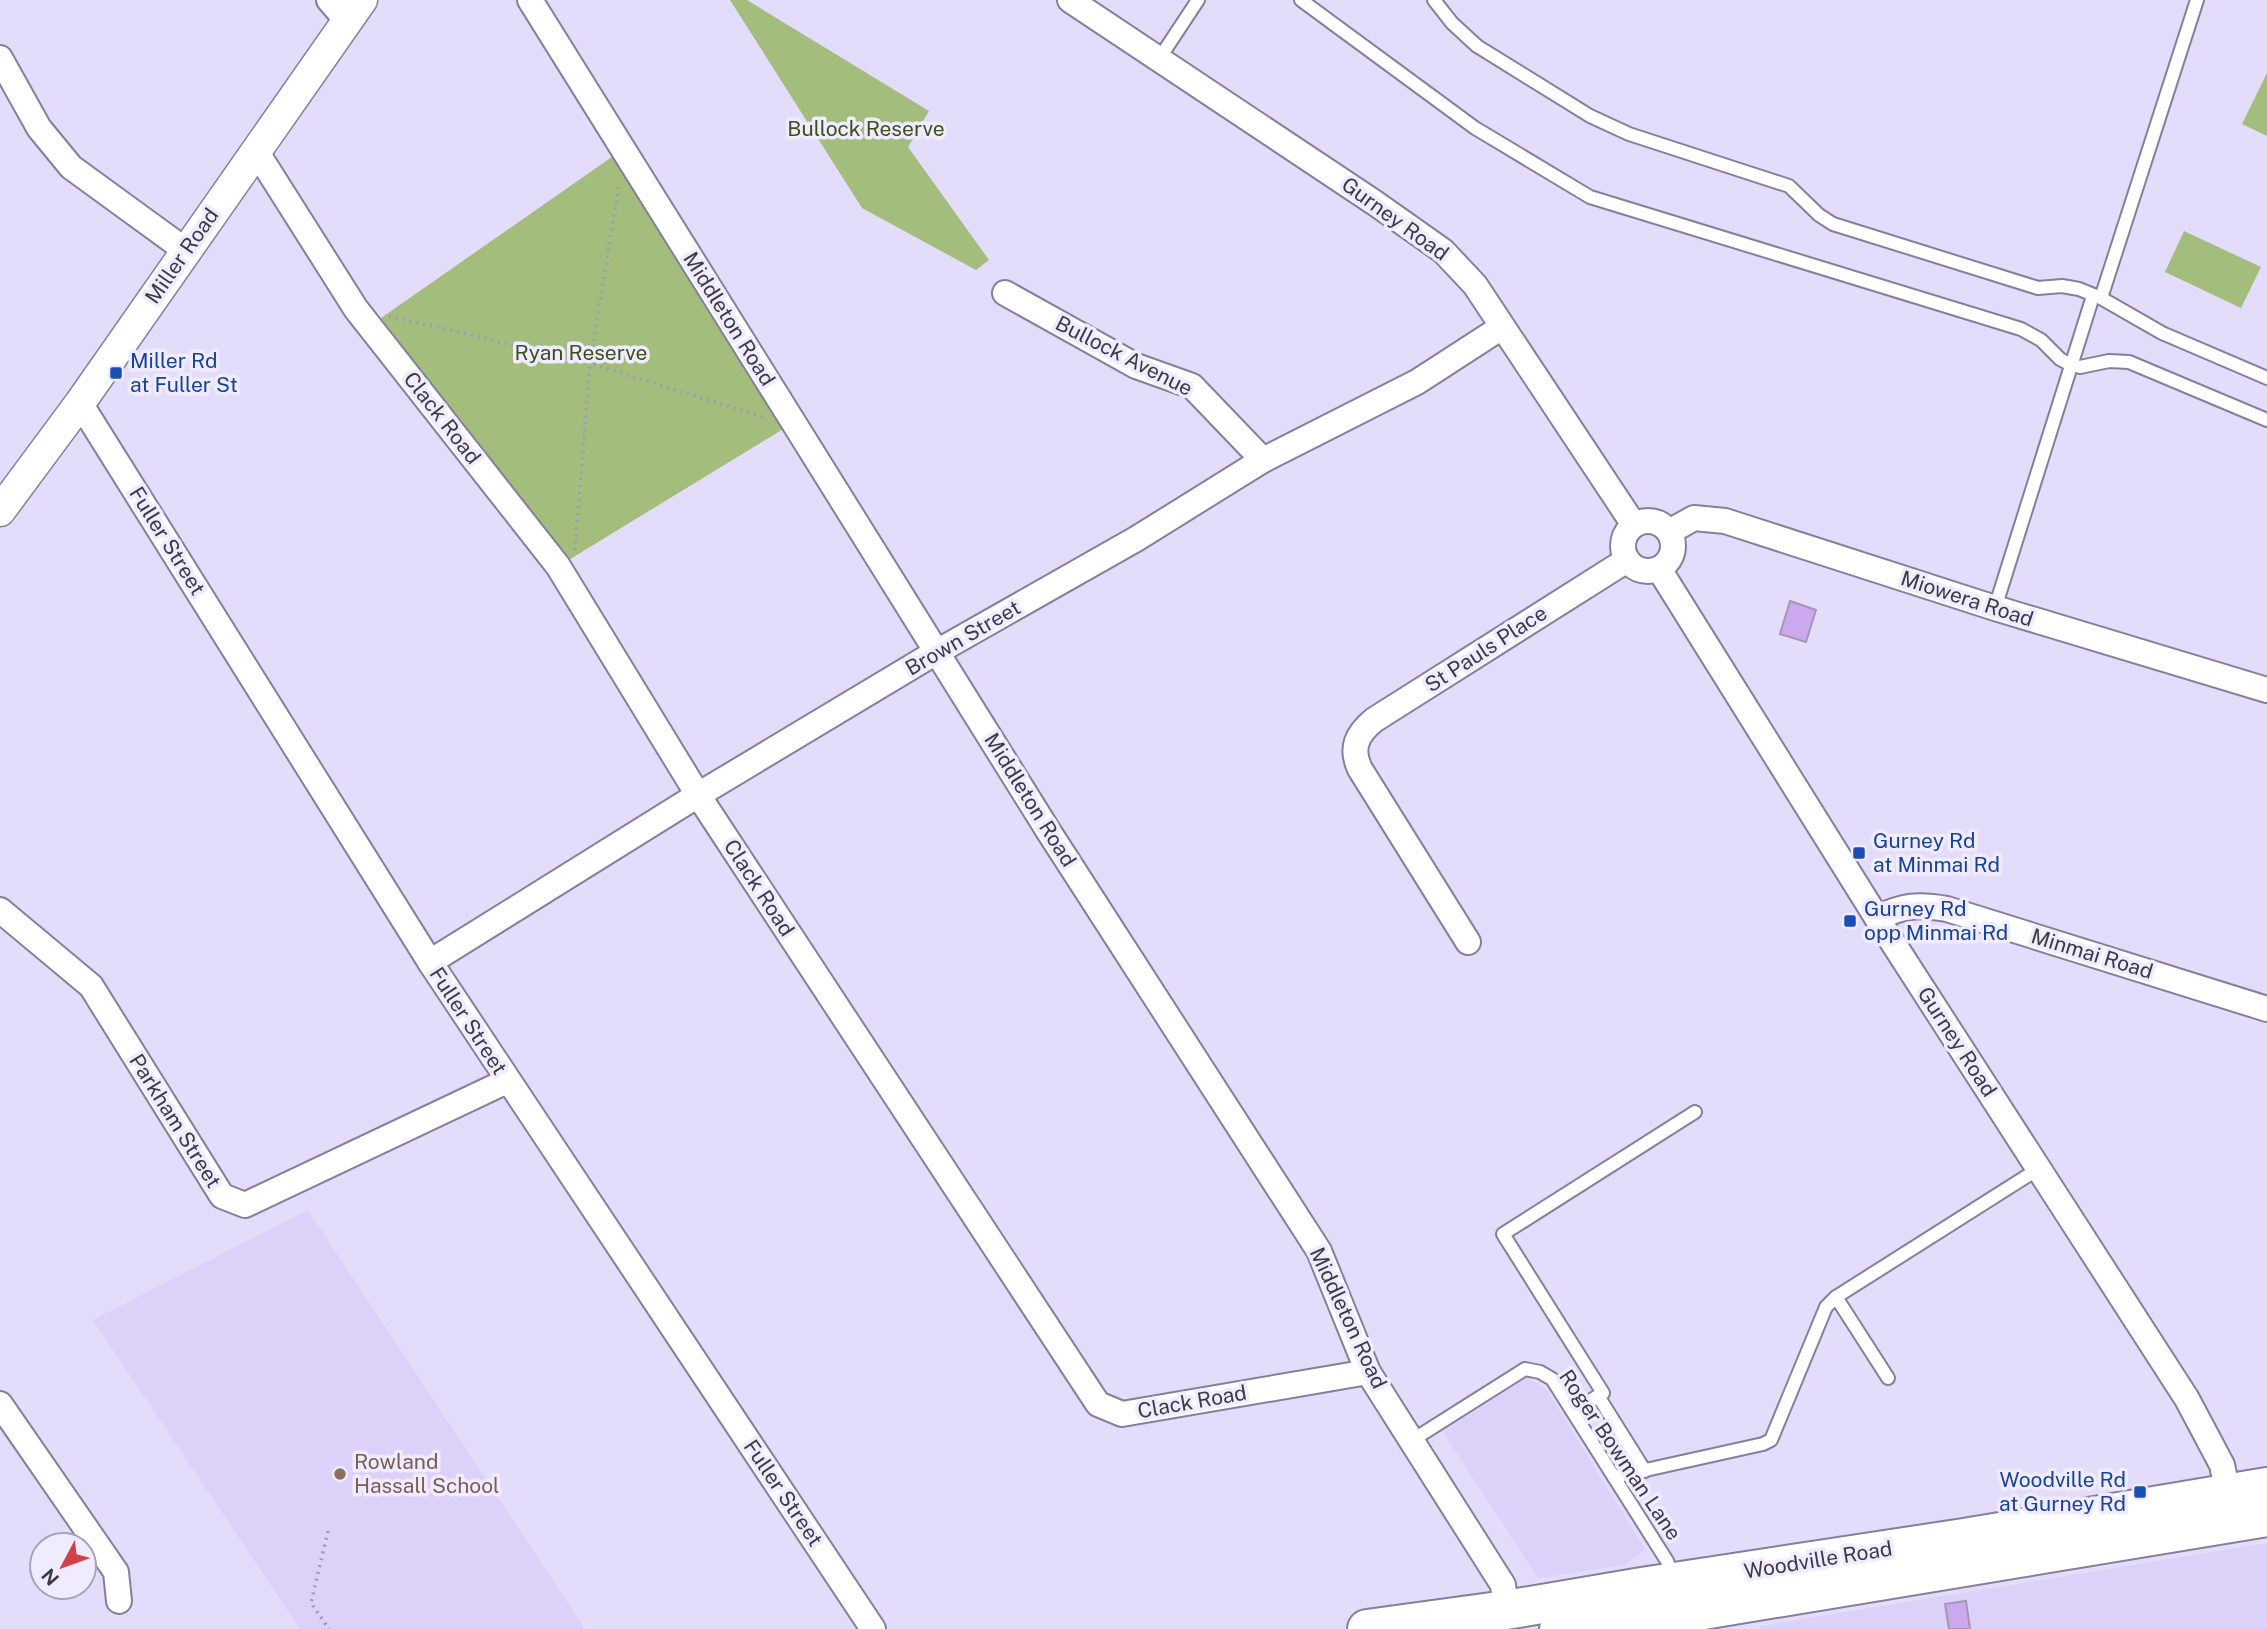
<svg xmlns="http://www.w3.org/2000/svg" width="2267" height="1629" font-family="'Public Sans',sans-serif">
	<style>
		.built { fill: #dcd1f8 }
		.green { fill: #a3bd7d }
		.building { fill: #cca8ee; stroke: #a597b3; stroke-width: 2 }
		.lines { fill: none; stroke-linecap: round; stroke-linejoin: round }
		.service-casing { stroke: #867f9b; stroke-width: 16 }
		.minor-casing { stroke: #867f9b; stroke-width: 28 }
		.tertiary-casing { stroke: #867f9b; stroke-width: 33 }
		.primary-casing { stroke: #867f9b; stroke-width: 42 }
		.path { stroke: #a19bb3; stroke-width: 3.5; stroke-dasharray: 2 5; stroke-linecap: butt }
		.service { stroke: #fff; stroke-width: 12 }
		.minor { stroke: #fff; stroke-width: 24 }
		.tertiary { stroke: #fff; stroke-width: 30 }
		.primary { stroke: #fff; stroke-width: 38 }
		.transit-dot { fill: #1a4fb4; stroke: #f0ebfe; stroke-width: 2.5 }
		.education-dot { fill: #8d6e63; stroke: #f0ebfe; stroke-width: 2.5 }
		.labels { text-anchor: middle; stroke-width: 7; stroke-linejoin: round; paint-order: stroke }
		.park-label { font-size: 21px; fill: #3c4f1a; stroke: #f0ebfe }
		.street-label { font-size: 21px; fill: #3d3a46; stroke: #f0ebfe }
		.transit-label { font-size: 21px; fill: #164399; stroke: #f0ebfe; text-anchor: start }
		.education-label { font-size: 21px; fill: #785e54; stroke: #f0ebfe; text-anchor: start }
	</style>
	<rect width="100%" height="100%" fill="#e4dcfb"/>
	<g class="built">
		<path d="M308,1210l277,419h-285l-207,-309z"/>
		<path d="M1527,1377l19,12 99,160 -20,16 -87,13 -95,-146z"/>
		<path d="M2267,1543v86h-508l1,-3z"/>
	</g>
	<g class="green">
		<path d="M730,0h17l182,111 -21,36 81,113 -13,10 -114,-62z"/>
		<path d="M2267,73v63l-25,-12z"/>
		<path d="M619,152l169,274 -221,135 -186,-243z"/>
		<path d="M2184,231l77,36 -20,41 -76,-36z"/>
	</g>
	<g class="building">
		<path d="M1790,601l26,9 -10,32 -26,-8z"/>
		<path d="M1966,1601l4,28h-21l-4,-25z"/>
	</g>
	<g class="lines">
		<defs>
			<g id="service">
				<path d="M1301,0l174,128 115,69 431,132 20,11 19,19 11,6 9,2 29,-6 20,1 138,58"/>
				<path d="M1434,0l18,23 25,23 113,70 39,18 160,52 30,29 14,9 205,64 24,-2 17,3 22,9 61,35 105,45"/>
				<path d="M1159,59l39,-59"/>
				<path d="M2101,298l96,-298"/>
				<path d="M1995,608l98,-312"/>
				<path d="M1836,1297l52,81"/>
				<path d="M1598,1396l47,75"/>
				<path d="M1573,1411l30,-18 -100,-159 192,-122"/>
				<path d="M1411,1441l114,-72 15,3 12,7 115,182 7,17"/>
				<path d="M1614,1477l149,-33 8,-4 55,-133 10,-10 202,-128"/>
			</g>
			<g id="minor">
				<path d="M329,0l19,22"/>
				<path d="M530,0l519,832 270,419 49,121 135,213 3,25"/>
				<path d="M1070,0l305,203 68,48 32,34 159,240"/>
				<path d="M0,58l39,70 32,39 114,83"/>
				<path d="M256,151l100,158 202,257 140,229 400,609 24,10 246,-42"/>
				<path d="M1005,293l131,73 56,20 71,74"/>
				<path d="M80,403l350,559 443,667"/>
				<circle cx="1648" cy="546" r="25"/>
				<path d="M1669,532l25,-14 31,3 270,87 272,82"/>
				<path d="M1659,569l218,349 310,481 35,66 9,42"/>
				<path d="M0,910l91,76 131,210 23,9 262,-124"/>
				<path d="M1877,918c27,-13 41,-14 70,-9l320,100"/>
				<path d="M1468,942l-108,-173c-10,-21 -3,-35 14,-49l253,-160"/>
				<path d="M430,962l268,-167 230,-138 208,-118 127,-79 154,-78 85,-55"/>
				<path d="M0,1404l116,168 3,29"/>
			</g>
			<path id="tertiary" d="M0,511l80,-108 282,-403"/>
			<g id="primary">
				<path d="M1367,1629l139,-19 136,-23 322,-49 303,-51"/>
				<path d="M1559,1629l126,-16 582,-96"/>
			</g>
		</defs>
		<use href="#service" class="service-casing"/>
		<use href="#minor" class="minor-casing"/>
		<use href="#tertiary" class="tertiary-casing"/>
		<use href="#primary" class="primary-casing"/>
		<g class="path">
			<path d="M389,316l201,47 173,54"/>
			<path d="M575,550l15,-187 29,-180"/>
			<path d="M328,1531l-17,72 18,26"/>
		</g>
		<use href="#service" class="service"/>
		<use href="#minor" class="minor"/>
		<use href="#tertiary" class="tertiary"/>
		<use href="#primary" class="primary"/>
	</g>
	<g class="transit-dot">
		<rect x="109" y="366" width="14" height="14" rx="3.5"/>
		<rect x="1852" y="846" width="14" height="14" rx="3.5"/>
		<rect x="1843" y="914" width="14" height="14" rx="3.5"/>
		<rect x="2133" y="1485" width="14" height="14" rx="3.5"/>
	</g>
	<circle class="education-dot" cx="340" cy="1474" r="7"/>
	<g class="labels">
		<g class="park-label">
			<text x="866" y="136">Bullock Reserve</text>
			<text x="581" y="360">Ryan Reserve</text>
		</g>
		<g class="street-label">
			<text transform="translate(1395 219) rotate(36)" y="7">Gurney Road</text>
			<text transform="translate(182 256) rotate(-55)" y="7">Miller Road</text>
			<text transform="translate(729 319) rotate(58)" y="7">Middleton Road</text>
			<text transform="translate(1124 356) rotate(27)" y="7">Bullock Avenue</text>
			<text transform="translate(442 418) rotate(52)" y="7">Clack Road</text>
			<text transform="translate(167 541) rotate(58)" y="7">Fuller Street</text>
			<text transform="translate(1967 599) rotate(18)" y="7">Miowera Road</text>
			<text transform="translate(963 638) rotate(-30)" y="7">Brown Street</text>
			<text transform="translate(1486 649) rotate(-33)" y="7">St Pauls Place</text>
			<text transform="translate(1030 800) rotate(58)" y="7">Middleton Road</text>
			<text transform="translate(759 888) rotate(57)" y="7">Clack Road</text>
			<text transform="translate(2092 954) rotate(17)" y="7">Minmai Road</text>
			<text transform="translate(468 1021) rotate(57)" y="7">Fuller Street</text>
			<text transform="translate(1957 1042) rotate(57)" y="7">Gurney Road</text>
			<text transform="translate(175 1121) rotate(58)" y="7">Parkham Street</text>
			<text transform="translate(1348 1318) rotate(65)" y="7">Middleton Road</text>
			<text transform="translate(1192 1402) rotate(-10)" y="7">Clack Road</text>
			<text transform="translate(1620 1455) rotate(56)" y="7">Roger Bowman Lane</text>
			<text transform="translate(783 1493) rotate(56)" y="7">Fuller Street</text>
			<text transform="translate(1818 1560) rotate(-9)" y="7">Woodville Road</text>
		</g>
		<g class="transit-label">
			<text x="130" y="368">Miller Rd<tspan x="130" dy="24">at Fuller St</tspan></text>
			<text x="1873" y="848">Gurney Rd<tspan x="1873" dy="24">at Minmai Rd</tspan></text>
			<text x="1864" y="916">Gurney Rd<tspan x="1864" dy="24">opp Minmai Rd</tspan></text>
			<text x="2126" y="1487" text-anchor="end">Woodville Rd<tspan x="2126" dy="24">at Gurney Rd</tspan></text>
		</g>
		<g class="education-label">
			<text x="354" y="1469">Rowland<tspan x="354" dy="24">Hassall School</tspan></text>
		</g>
	</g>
	<g transform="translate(63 1566) rotate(229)"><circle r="33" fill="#f0ebfe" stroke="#a8a4b4" stroke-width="2"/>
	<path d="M0-5L12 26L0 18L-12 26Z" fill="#d14145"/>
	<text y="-10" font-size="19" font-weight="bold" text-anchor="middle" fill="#3d3a46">N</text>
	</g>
</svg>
